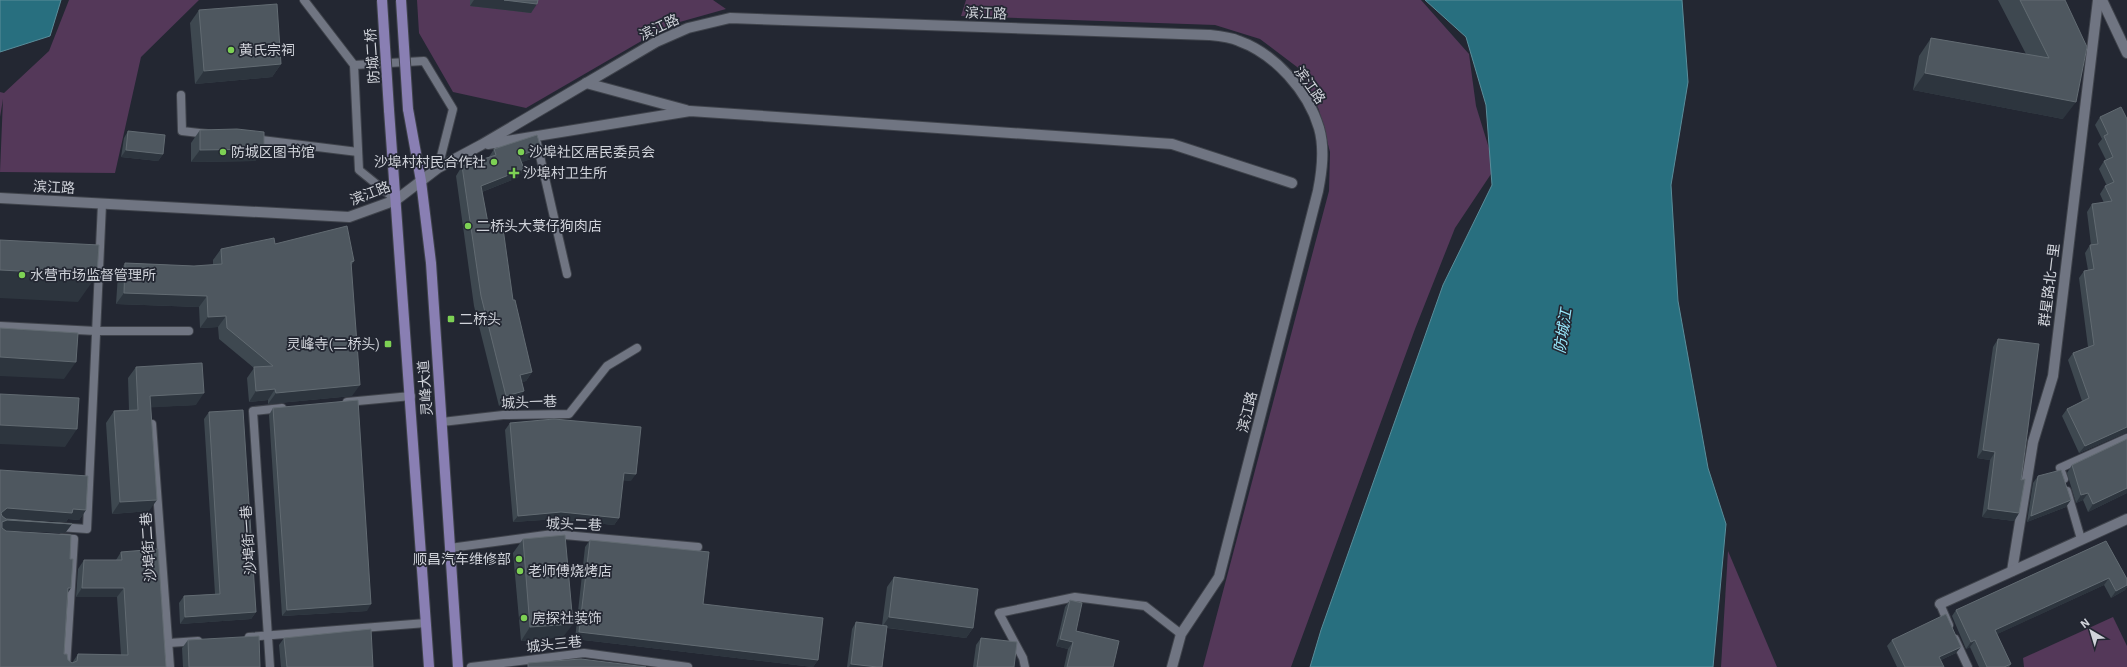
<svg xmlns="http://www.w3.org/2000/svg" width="2127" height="667" font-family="'IBM Plex Sans','Noto Sans SC',sans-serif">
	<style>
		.green { fill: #543859 }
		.water { fill: #286f7f; stroke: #5a8d9a }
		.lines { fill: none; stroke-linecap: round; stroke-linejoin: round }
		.lane-casing { stroke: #3f434b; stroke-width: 10 }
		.street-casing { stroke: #3f434b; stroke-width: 12 }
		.secondary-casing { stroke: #3f434b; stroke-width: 12 }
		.primary-casing { stroke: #3f434b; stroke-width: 12 }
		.lane { stroke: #707582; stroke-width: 8 }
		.street { stroke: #707582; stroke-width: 10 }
		.secondary { stroke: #707582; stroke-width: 10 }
		.primary { stroke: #897fb3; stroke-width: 10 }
		.primary-bridge-casing { stroke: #3f434b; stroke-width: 12; stroke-linecap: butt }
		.primary-bridge { stroke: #897fb3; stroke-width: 10 }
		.wall { fill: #3e4850 }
		.shaded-wall { fill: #2d353e }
		.building { fill: #4e575f; stroke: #626b72 }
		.poi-dot { fill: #7dd154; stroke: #232732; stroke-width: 1.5 }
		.labels { text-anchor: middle; stroke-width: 3.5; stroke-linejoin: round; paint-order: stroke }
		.street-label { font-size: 14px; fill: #d0d3da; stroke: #232732 }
		.poi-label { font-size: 14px; fill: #d0d3da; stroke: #232732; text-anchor: start }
		.water-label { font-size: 15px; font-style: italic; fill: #99e8fc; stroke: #232732 }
	</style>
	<rect width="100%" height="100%" fill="#232732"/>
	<g class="green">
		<path d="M69,0h130l-58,57 -26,116 -115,-1 3,-73 -3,18v-25l4,1 45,-42z"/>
		<path d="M417,0h296l13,9 -57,16 -143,83 -73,-16 -34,-59z"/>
		<path d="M966,0h455l48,54 7,52 19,62 -40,60 -40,101 -124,338h-88l126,-476 1,-39 -11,-42 -18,-40 -41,-31 -45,-14 -254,-9z"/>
		<path d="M1728,551l49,116h-56z"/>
		<path d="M2113,617l14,29v21h-103l-1,-9z"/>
	</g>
	<g class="water">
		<path d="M0,0h61l-11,36 -50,16z"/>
		<path d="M1425,0h257l6,82 -17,103 7,116 30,167 18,56 -13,143h-403l11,-37 122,-345 49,-100 -6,-80 -20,-68z"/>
	</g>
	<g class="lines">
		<defs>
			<g id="lane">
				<path d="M304,0l50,65 5,105 37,30"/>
				<path d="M354,65l70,-4 29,48 -15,59"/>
				<path d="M181,95l1,36 26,3"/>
				<path d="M253,139l105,13"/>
				<path d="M537,143l30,131"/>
				<path d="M0,326l96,5h93"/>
				<path d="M347,402l64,-6"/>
				<path d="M442,422l61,-7 66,-1 38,-48 30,-18"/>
				<path d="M152,424l18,243"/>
				<path d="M2064,479l-4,-11 67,-30"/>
				<path d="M2067,491l14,48"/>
				<path d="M59,527l28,2 15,-325"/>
				<path d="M62,538l12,1 -8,128"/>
				<path d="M450,548l103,-14 145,13"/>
				<path d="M1940,604l9,21"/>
				<path d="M249,637l177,-14"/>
				<path d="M1955,639l13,28"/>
				<path d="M169,643l29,-2"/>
				<path d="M270,667l-17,-256 29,-3"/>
				<path d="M471,667l113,-14 104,14"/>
				<path d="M1025,667l-2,-9 -24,-45 76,-16 70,9 36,28"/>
			</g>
			<g id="street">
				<path d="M586,83l100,27"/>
				<path d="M488,144l202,-33 482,33 120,39"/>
				<path d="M421,181l17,-13 43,-23 175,-103 32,-14 42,-10 479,17c10,1 21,2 30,6 36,13 69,50 80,87 6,21 3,43 -1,63l-99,386 -38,57 -9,33"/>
				<path d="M2012,571l21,-129 20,-66 45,-376"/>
				<path d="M1940,604l187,-85"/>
			</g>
			<g id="secondary">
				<path d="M2102,0l25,53"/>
				<path d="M0,198l349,19 47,-17 25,-19"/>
			</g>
			<g id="primary">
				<path d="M408,109l13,72 10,82 27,404"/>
				<path d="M389,110l40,557"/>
			</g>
		</defs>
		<use href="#lane" class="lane-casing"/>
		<use href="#street" class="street-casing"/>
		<use href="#secondary" class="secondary-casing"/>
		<use href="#primary" class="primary-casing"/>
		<use href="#lane" class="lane"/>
		<use href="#street" class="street"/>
		<use href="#secondary" class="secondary"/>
		<use href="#primary" class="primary"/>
		<defs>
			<g id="primary-bridge">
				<path d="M382,0l7,110"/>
				<path d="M401,0l7,109"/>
			</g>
		</defs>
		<use href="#primary-bridge" class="primary-bridge-casing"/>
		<use href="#primary-bridge" class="primary-bridge"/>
	</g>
	<g class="wall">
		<path d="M470,0h68l-7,13 -61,-7z"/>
		<path d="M1998,0h67l-2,119 -150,-29 6,-34 12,-18 95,16z"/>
		<path d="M199,10l82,54 -9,13 -77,7 -5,-61z"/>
		<path d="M2100,117l27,2v314h-2l-46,20 -17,-37 5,-7 15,-8 -14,-41 5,-7 15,-6 -9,-69 5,-7 4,-1 -3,-17 5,-8h1l-4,-33 5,-8 12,-1 -4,-9 5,-8h2l-8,-17 5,-8 2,-1 -8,-16 4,-5 -7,-14z"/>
		<path d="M200,130l64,19 -9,12 -64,1v-19z"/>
		<path d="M128,131l35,23 -5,7 -37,-4 3,-19z"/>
		<path d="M494,149l40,9 -12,4 2,7 -7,9 -35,14 6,31 25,77 19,72 -6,9 -4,1 2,9 -7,10 -18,5 -25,-100 -18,-130 6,-10 27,-9z"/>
		<path d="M275,244l79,17 -3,5 1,130 -84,8v-4l-19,2 -2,-24 7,-10 -35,-29 -1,-12 -18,1 -1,-21 -83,-3 2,-30 7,-11 69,3 19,-1v-5l8,-11z"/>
		<path d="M1998,339l23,141 -2,33 -5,8 -32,-4 8,-57 -13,-2 16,-111z"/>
		<path d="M136,367l60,38 -45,2 -2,104 -37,3 -6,-91 8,-12 15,-1 -1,-32z"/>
		<path d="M273,408l94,203 -85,5 -13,-201z"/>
		<path d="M209,412l47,200 -5,7 -71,5 -1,-21 5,-7 31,-2 -11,-175z"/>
		<path d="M510,423l121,58 -8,-1 -4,38 -5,7 -57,-6 -44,3 -8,-92z"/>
		<path d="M2072,465l55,28 -39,19 -5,-12 -7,3 -9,-30z"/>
		<path d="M0,470l86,40 -7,10 -11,-1 -2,3 -62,-4 2,1 66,5 -7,9 -61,-3 64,63 -4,61 4,6 4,3 6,-9 43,1 -4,-58h-41l2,-28 6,-9h32l5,-8 45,115h-166z"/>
		<path d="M2038,476l28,31 -39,15 6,-39z"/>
		<path d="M523,539l40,98 -42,4 -8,-88z"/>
		<path d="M590,540l113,64 115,56 -5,7 -238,-28 10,-92z"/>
		<path d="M2106,541l21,38v8l-2,3 -14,8 -7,-13 -107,49 14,30 -2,3h-30l-9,-20 -4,2 -14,-33 4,-6z"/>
		<path d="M894,577l79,51 -7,10 -79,-10 -5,39h-35l5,-38 4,-7 26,3 5,-38z"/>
		<path d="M1070,600l6,31 37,36h-49l4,-18 -12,-3 9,-39z"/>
		<path d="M284,638l89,29h-92l-2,-22z"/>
		<path d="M981,638l33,29h-41l3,-22z"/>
		<path d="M188,640l72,27h-77l-1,-19z"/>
		<path d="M1892,640l64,13 -15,7 3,7h-47l-10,-21z"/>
	</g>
	<g class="shaded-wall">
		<path d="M474,0h30l33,4 -6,9 -61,-7z"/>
		<path d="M281,64l-9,13 -77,7 9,-13z"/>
		<path d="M1925,73l151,29 -13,17 -150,-29z"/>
		<path d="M541,148l-7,10 -21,7 6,-9z"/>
		<path d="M264,149l-9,12 -64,1 9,-12z"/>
		<path d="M126,150l37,4 -5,7 -37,-4z"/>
		<path d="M524,169l-7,9 -43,17 7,-9z"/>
		<path d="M0,270l97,5 -19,27 -78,-4z"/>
		<path d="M124,293l83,3 -8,11 -83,-3z"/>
		<path d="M226,316l-8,11 -18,1 8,-11z"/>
		<path d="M0,357l76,5 -12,17 -64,-3z"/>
		<path d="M532,372l-6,9 -13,4 7,-10z"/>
		<path d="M360,385l-8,11 -84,8 8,-11z"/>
		<path d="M275,389l-7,11 -19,2 7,-11z"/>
		<path d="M524,391l-7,10 -18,5 7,-10z"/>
		<path d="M204,393l-8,12 -54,3 8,-12z"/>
		<path d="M0,425l77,4 -12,18 -65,-3z"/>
		<path d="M2127,427v6h-2l-46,20 6,-7z"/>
		<path d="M1983,450l12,2 -5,8 -13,-2z"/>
		<path d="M624,473l12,1 -5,7 -12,-1z"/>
		<path d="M2127,488v5l-39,19 5,-8z"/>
		<path d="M2088,493l-5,7 -7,3 5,-8z"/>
		<path d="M157,500l-8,11 -37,3 8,-12z"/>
		<path d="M2071,500l-5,7 -39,15 4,-6z"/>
		<path d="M7,508l66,1 13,1 -7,10 -11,-1 -2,3 -66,-4 1,-5z"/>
		<path d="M1988,509l31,4 -5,8 -32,-4z"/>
		<path d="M561,512l58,6 -5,7 -57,-6 -44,3 5,-6z"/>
		<path d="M7,520l65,4 -7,9 -65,-3 2,-8z"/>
		<path d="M2109,578l-5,7 -113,52 4,-7z"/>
		<path d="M2127,585v2l-2,3 -14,8 5,-7z"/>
		<path d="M68,588h3l-6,9z"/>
		<path d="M82,588h42l-7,9h-41z"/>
		<path d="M371,604l-4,7 -85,5 5,-6z"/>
		<path d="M256,612l-5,7 -71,5 5,-7z"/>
		<path d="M889,617l84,11 -7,10 -84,-11z"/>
		<path d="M573,624l-10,13 -42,4 9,-14z"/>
		<path d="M579,632l239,28 -5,7 -238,-28z"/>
		<path d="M1060,639l13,3 -5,7 -12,-3z"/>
		<path d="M1975,640l-5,7 -4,2 5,-7z"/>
		<path d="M1961,647l-5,6 -22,10 5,-6z"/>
		<path d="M851,664l26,3h-28z"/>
	</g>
	<g class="building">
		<path d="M504,0h34l-1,4z"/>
		<path d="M2020,0h45l22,47 -11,55 -151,-29 6,-35 118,20z"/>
		<path d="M277,4l4,60 -77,7 -5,-61z"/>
		<path d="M2121,107l6,12v308l-42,19 -18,-37 22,-11 -16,-45 21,-8 -10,-74 10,-2 -4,-24 8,-1 -6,-40 20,-3 -7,-15 9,-4 -10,-21 9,-4 -9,-21 4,-2 -8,-17z"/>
		<path d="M237,129l27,3v17l-64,1v-20z"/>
		<path d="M128,131l37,4 -2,19 -37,-4z"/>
		<path d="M537,135l4,13 -22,8 5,13 -43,17 7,37 14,-2 11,79h2l17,72 -12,3 4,16 -18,5 -25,-100 -19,-130 34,-11 -2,-6z"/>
		<path d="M347,226l7,35 -3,1 9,123 -84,8 -1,-4 -19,2 -2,-24 19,-1 -46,-38 -1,-12 -18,1 -1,-21 -83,-3 1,-30 69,3 28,-2 -1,-15 53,-11 1,6z"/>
		<path d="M0,240l99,5 -2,30 -97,-5z"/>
		<path d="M0,328l78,5 -2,29 -76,-5z"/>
		<path d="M1998,339l41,5 -18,136 4,-1 -6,34 -31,-4 7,-57 -12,-2z"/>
		<path d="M202,363l2,30 -54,3 7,104 -37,2 -6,-91 24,-1 -2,-43z"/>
		<path d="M0,394l79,4 -2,31 -77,-4z"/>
		<path d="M358,400l13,204 -84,6 -14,-202z"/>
		<path d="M243,410l13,202 -71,5 -1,-21 36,-2 -11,-182z"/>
		<path d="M554,419l87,8 -5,47 -12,-1 -5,45 -58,-6 -43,4 -8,-93z"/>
		<path d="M2127,439v49l-34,16 -5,-11 -7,2 -9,-30z"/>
		<path d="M0,470l88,6 -2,34 -13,-1 -1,4 -65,-5 -6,5 1,3 4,3 66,5 -65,-4 -5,2v6l4,3 65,4 -1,24h3l-2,29h-3l-4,66h3l1,6 4,3 5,-2 1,-7 50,1 -4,-67h-42l2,-28h38l-1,-8 37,-3 8,118h-166z"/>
		<path d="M2061,470l10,30 -40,16 7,-40z"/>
		<path d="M565,535l8,89 -43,3 -7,-88z"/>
		<path d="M590,540l119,12 -6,52 120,14 -5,42 -239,-28z"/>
		<path d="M2106,541l21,38v6l-11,6 -7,-13 -114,52 16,34 -7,3h-17l-12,-27 -4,2 -15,-32z"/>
		<path d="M894,577l84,12 -5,39 -84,-11z"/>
		<path d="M1070,600l12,3 -6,28 43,10 -6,26h-46l6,-25 -13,-3z"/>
		<path d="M1946,614l15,33 -22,10 5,10h-39l-13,-27z"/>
		<path d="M856,622l31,4 -5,41h-5l-26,-3z"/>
		<path d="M371,629l2,38h-86l-3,-29z"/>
		<path d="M259,636l1,31h-71l-1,-27z"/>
		<path d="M981,638l36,4 -3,25h-37z"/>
		<path d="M581,659l65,8h-118v-4z"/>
	</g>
	<g class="poi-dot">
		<circle cx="231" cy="50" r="4"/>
		<circle cx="223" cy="152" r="4"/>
		<circle cx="521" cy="152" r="4"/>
		<circle cx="494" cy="162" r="4"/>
		<path d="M512 167h4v4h4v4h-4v4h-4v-4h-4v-4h4z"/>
		<circle cx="468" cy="226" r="4"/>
		<circle cx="22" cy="275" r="4"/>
		<rect x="447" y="315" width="8" height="8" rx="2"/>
		<rect x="384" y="340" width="8" height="8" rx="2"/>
		<circle cx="519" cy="559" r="4"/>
		<circle cx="520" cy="571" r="4"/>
		<circle cx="524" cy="618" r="4"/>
	</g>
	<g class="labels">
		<g class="street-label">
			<text transform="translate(986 13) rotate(2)" y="5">滨江路</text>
			<text transform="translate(659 27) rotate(-25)" y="5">滨江路</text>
			<text transform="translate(372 56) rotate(-94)" y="5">防城二桥</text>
			<text transform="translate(1310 85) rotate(55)" y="5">滨江路</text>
			<text transform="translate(54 187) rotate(3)" y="5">滨江路</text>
			<text transform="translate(370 193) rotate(-21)" y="5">滨江路</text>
			<text transform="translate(2049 285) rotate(-83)" y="5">群星路北一里</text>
			<text transform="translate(425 388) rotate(-94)" y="5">灵峰大道</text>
			<text transform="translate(529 402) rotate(-2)" y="5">城头一巷</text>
			<text transform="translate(1247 412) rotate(-76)" y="5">滨江路</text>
			<text transform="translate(574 524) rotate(2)" y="5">城头二巷</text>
			<text transform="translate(248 540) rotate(-94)" y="5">沙埠街一巷</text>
			<text transform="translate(148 547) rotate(-94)" y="5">沙埠街二巷</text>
			<text transform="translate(554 644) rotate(-6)" y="5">城头三巷</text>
		</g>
		<g class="poi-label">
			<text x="239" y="55">黄氏宗祠</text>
			<text x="231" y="157">防城区图书馆</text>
			<text x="529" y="157">沙埠社区居民委员会</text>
			<text x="486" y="167" text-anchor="end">沙埠村村民合作社</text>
			<text x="523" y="178">沙埠村卫生所</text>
			<text x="476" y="231">二桥头大菉仔狗肉店</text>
			<text x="30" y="280">水营市场监督管理所</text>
			<text x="459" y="324">二桥头</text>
			<text x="380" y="349" text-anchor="end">灵峰寺(二桥头)</text>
			<text x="511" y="564" text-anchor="end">顺昌汽车维修部</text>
			<text x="528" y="576">老师傅烧烤店</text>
			<text x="532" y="623">房探社装饰</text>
		</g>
		<g class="water-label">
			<text transform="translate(1563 331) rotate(-81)" y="5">防城江</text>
		</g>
	</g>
	<g transform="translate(2091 631) rotate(322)" stroke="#232732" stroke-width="3" paint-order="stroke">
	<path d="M0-3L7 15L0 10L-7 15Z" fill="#d0d3da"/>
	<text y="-6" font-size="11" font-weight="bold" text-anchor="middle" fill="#d0d3da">N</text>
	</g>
</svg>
